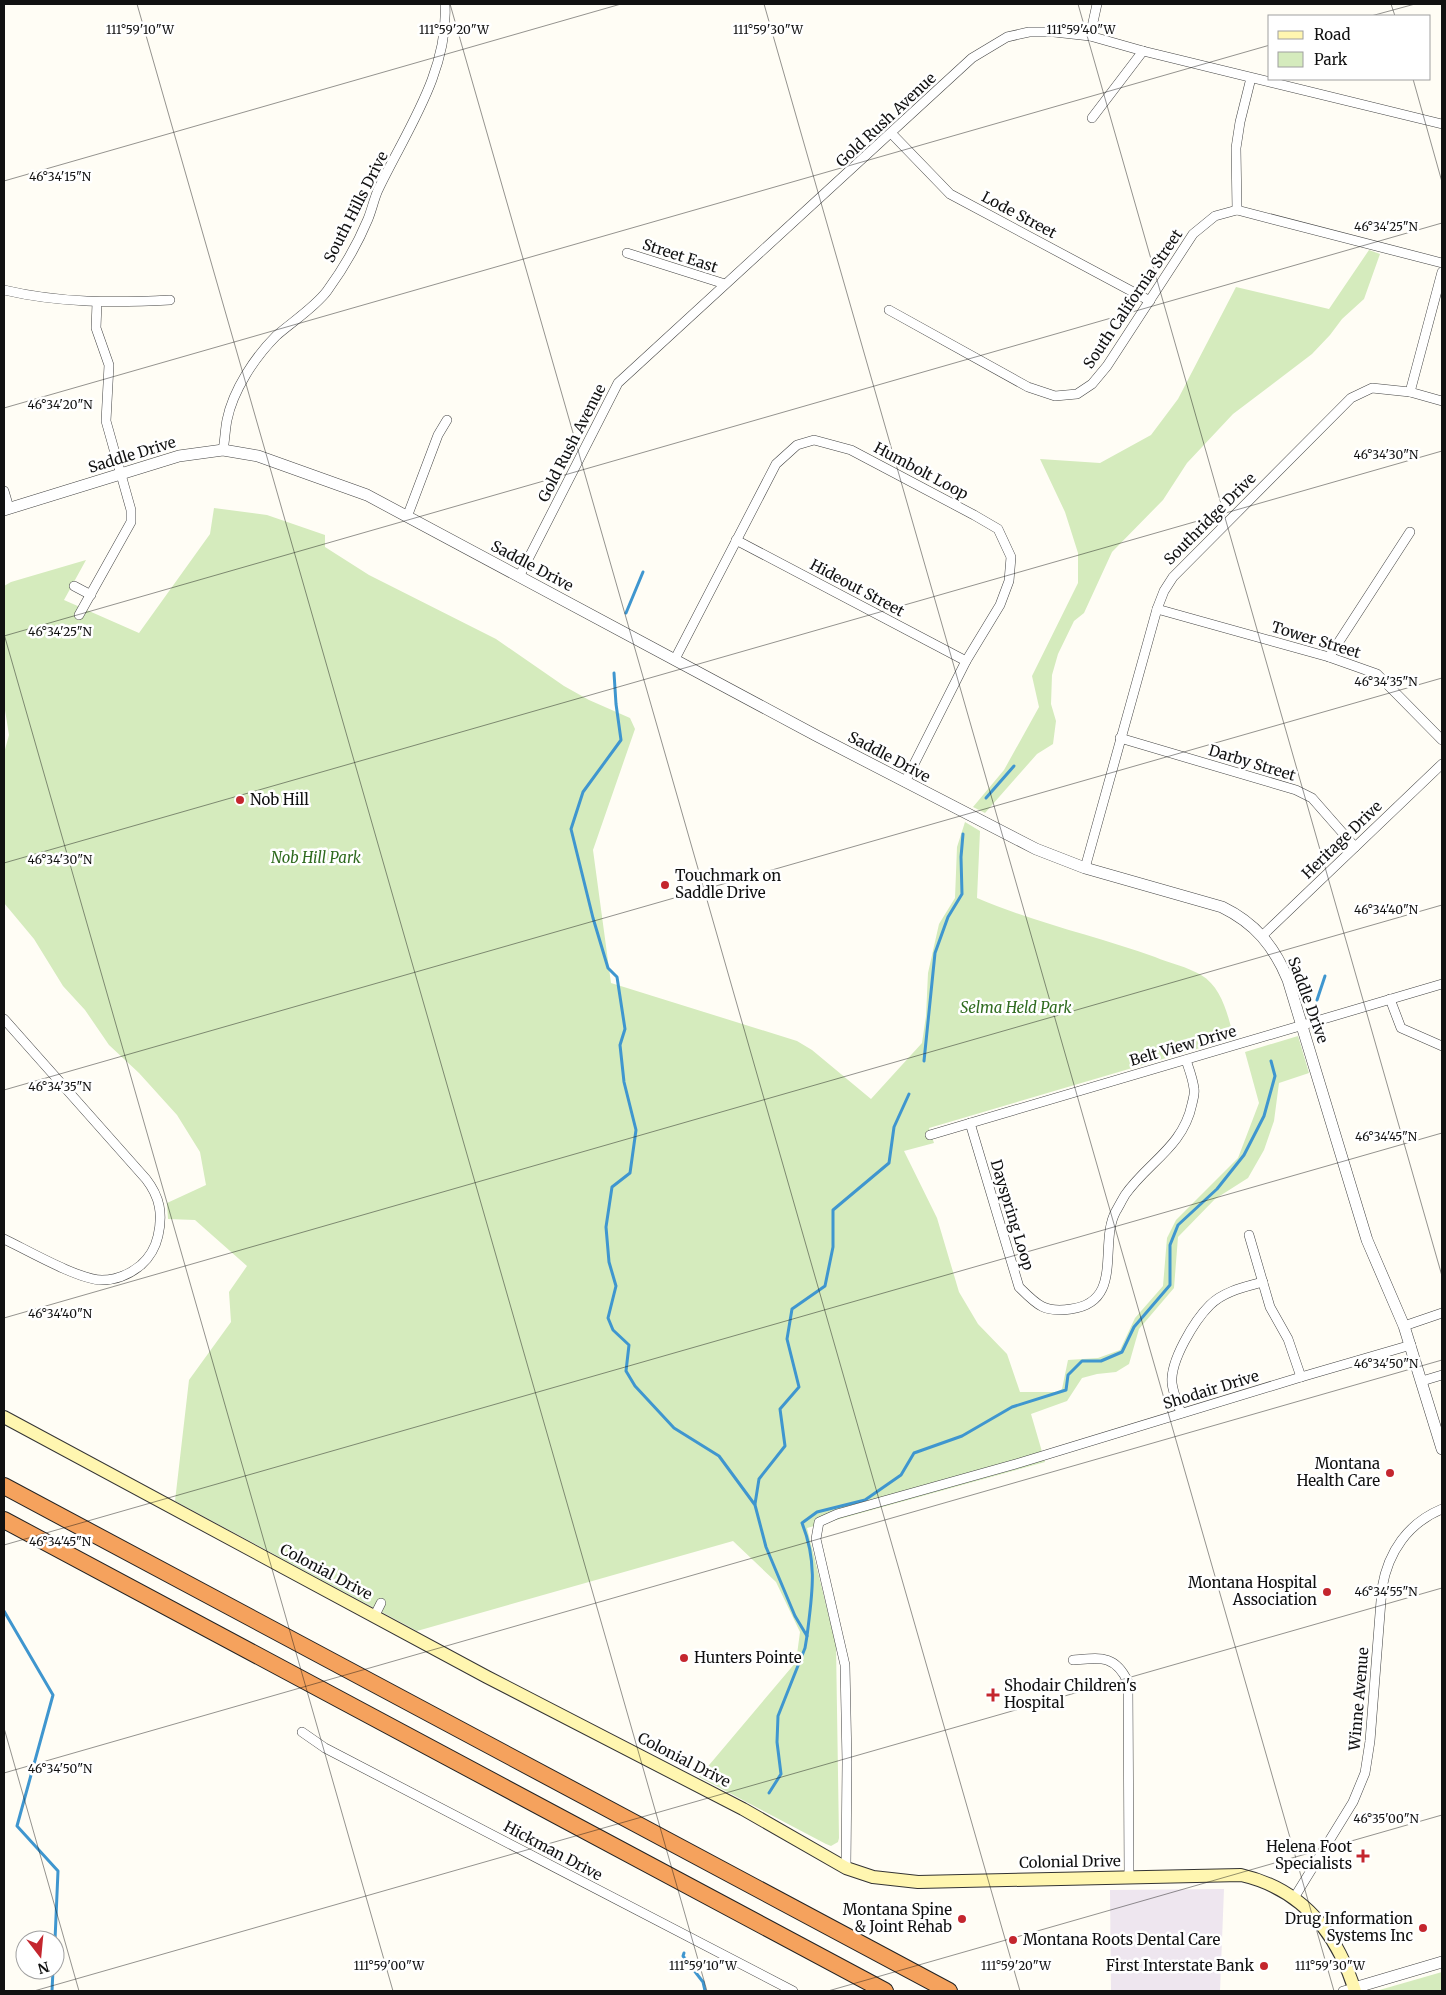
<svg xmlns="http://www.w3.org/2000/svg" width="1446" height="1995" font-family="Merriweather,serif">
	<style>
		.industrial { fill: #eee6ef }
		.green { fill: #d5ebbd }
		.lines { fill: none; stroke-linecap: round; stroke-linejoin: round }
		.stream { stroke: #3f96cf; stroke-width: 3 }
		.minor-casing { stroke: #444; stroke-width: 10 }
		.tertiary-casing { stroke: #444; stroke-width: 12 }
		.secondary-casing { stroke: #333; stroke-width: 14 }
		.motorway-casing { stroke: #222; stroke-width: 18 }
		.minor { stroke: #fff; stroke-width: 9 }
		.tertiary { stroke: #fff; stroke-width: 11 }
		.secondary { stroke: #fff6b0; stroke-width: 12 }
		.motorway { stroke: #f5a25d; stroke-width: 16 }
		.ticks { fill: none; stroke: #111; stroke-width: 1; stroke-opacity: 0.45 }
		.poi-dot { fill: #c4262e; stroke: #fff; stroke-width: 2 }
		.labels { text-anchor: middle; stroke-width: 5; stroke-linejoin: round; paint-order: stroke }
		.street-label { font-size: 15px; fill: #111; stroke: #fff }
		.poi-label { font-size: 15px; fill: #111; stroke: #fff; text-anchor: end }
		.park-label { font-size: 15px; font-style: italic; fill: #2f6b1f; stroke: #fff }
		.ticks-label { font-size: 12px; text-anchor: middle; fill: #111; stroke: #fff; stroke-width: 5; stroke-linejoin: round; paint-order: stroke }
	</style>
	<rect width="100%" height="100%" fill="#fffdf5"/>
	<path class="industrial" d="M1224,1889l-4,102h-109l-1,-101z"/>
	<g class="green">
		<path d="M1369,250l11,4 -16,45 -22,20 -12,16 -18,19 -79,60 -46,49 -24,37 -51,52 -28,61 -10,8 -16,33 -6,21 -1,29 5,17 -3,23 -16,10 -52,59 -12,-6 31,-37 35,-63 -7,-31 46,-93v-30l-13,-41 -25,-53 60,4 51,-28 27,-36 58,-112 93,22z"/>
		<path d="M214,508l53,7 58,20v12l44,28 127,64 68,47 25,14 41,18 5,11 -42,121 18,133 186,58 15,9 59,49 51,-56 4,-27 2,-43 11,-49 16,-26 2,-51 8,-25 15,9 -3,67c58,25 119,38 178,59 14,6 33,10 46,18 21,12 27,41 33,63l-305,90 5,15 -30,8 33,67 22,74 19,32 29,30 13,38h37l5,-3 6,-29 30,-2 22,-8 15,-32 28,-32 4,-48 9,-18 62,-62 21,-55 -14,-51 53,-16 11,37 -30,10 -5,38 -10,29 -16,28 -33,21 -37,38 -4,51 -35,41 -10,35 -13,8 -19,2 -15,4 -15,23 -36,13 14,48 -238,66 29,117 3,193 -1,4 -7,4 -5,-2 -127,-67 97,-115 4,-30 -24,-50 -43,-41 -316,90 -242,-130 14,-121 42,-58 -2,-30 18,-26 -52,-46 -27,-1 -1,-16 39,-18 -6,-33 -23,-37 -38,-42 -30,-28 -24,-35 -22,-24 -29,-47 -30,-36v-150l5,-18 -5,-31v-118l7,-4 75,-22 -22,40 75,33 71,-99z"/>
		<path d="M1442,1972v19h-66z"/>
	</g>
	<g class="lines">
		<g class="stream">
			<path d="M626,613l17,-41"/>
			<path d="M614,673l2,31 5,36 -38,52 -12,37 22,89 15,50 9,9 8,52 -5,16 4,37 12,48 -6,43 -18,14 -6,40 3,35 7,24 -8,32 5,12 16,15 -3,26 9,15 39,42 45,28 36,49 11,42 29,69 12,20 -2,12 -27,68 -1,26 4,32 -12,19"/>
			<path d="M986,798l28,-32"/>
			<path d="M1317,1000l8,-24"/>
			<path d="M924,1061l11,-108 13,-36 14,-23 -1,-37 2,-23"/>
			<path d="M755,1504l4,-25 26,-33 -5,-37 19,-22 -12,-48 5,-30 33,-23 8,-39v-37l56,-47 5,-36 15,-33"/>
			<path d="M4,1611l49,84 -36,131 41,45 -3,69"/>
			<path d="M807,1636c5,-41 11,-73 -5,-113l15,-11 48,-12 36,-25 13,-22 48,-17 50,-29 54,-17 2,-15 14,-14h19l21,-9 12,-25 36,-42v-40l8,-20 39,-36 27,-34 20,-39 11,-40 -4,-15"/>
			<path d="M684,1953l-1,3 20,26 2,9"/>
			<path d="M52,1991l1,-21"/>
		</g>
		<defs>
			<g id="minor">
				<path d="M1090,36l7,-32"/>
				<path d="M1092,118l51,-67"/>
				<path d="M892,134l58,60 200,107"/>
				<path d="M1237,210l-1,-62 4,-26 11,-44"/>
				<path d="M627,253l98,31"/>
				<path d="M4,290c55,13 110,13 166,10"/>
				<path d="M889,310l139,77 27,9 22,-2 15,-10 15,-18 86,-132 22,-18 22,-6 205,53"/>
				<path d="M1410,392l32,-120"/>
				<path d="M223,450c2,-10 2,-20 4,-30 6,-30 28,-63 49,-84 16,-14 39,-29 51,-45 16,-22 31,-48 41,-72 4,-10 6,-20 10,-29 28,-59 71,-118 67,-186"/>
				<path d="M4,491l5,17"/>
				<path d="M407,517l31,-82 9,-15"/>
				<path d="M736,540l230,121"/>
				<path d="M519,577l99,-194 354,-325 35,-21 22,-5h25l36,4 53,15 299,73"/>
				<path d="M74,586l17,9"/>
				<path d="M1157,609l172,48 48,17 65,66"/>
				<path d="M79,615l52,-93v-12l-25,-89 3,-56 -13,-37 1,-25"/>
				<path d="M1329,657l81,-125"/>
				<path d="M675,659l101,-195 21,-19 17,-5 37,10 123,65 24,14 13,28 -2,24 -9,24 -34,56 -61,121"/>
				<path d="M1120,738l176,52 16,8 43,49"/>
				<path d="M1085,868l72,-259 7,-18 9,-14 178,-179 21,-10 38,4 32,9"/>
				<path d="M1262,936l180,-172"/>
				<path d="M1390,999l11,29 41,18"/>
				<path d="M4,1019l142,160c14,18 17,35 12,57 -3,13 -8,21 -17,29 -11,9 -25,15 -39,15 -23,0 -75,-30 -98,-41"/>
				<path d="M970,1123l49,164c18,18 25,26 52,22 54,-7 27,-66 45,-98 3,-5 6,-11 9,-16 23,-33 58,-48 67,-91 1,-5 3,-10 2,-15 -1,-10 -5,-20 -8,-29"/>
				<path d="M930,1135l512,-151"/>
				<path d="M1249,1235l21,72 18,32 13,38"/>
				<path d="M1404,1326l38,-13"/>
				<path d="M1422,1381l20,-6"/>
				<path d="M1181,1413c-3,-9 -8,-20 -9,-30 -2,-22 22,-62 38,-78 14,-14 35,-18 53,-23"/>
				<path d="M374,1617l7,-14"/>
				<path d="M1073,1660c27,-2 42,-6 55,22l1,195"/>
				<path d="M302,1732l23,16 468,243"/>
				<path d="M846,1868l1,-106 -2,-97 -29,-126 3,-17 18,-8 182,-51 282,-86 110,-32"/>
				<path d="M1294,1898l59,-96 12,-29 5,-32 12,-153c6,-36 26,-65 60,-79"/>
				<path d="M1343,1991l11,-3"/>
			</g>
			<g id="tertiary">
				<path d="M4,510l175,-54 44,-6 35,6 109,39 450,241 219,113 49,19 137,39c33,16 52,39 66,73l79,260 37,86 38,123"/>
				<path d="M1354,1988l88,-26"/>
			</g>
			<path id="secondary" d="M4,1417l483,260 256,132 103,59 27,9 45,5 323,-7c61,14 96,58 114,116"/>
			<g id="motorway">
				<path d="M4,1486l945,505"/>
				<path d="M4,1520l881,471"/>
			</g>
		</defs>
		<use href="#minor" class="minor-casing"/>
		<use href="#tertiary" class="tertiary-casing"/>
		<use href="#secondary" class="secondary-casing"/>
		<use href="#motorway" class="motorway-casing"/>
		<use href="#minor" class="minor"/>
		<use href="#tertiary" class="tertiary"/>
		<use href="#secondary" class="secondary"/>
		<use href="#motorway" class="motorway"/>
	</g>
	<path class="ticks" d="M137,4l570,1987M450,4l570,1987M764,4l570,1987M1078,4l364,1272M1391,4l4,12M1371,16l44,-12M1413,79l29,103M4,181l617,-177M4,408l1266,-363M4,634l389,1357M4,636l1438,-413M4,863l1438,-412M4,1090l1438,-412M4,1318l1438,-413M4,1545l1438,-412M4,1728l75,263M4,1773l1438,-413M34,1991l1408,-403M828,1991l614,-176"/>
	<g class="poi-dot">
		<circle cx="240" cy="800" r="5"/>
		<circle cx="665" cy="885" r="5"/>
		<circle cx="1390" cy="1473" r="5"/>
		<circle cx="1327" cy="1592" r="5"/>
		<circle cx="684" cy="1658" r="5"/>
		<path d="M990.5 1687.5h5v5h5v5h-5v5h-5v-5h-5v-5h5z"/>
		<path d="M1360.5 1848.5h5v5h5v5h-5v5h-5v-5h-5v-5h5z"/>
		<circle cx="962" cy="1919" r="5"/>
		<circle cx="1423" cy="1928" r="5"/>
		<circle cx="1013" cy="1940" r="5"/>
		<circle cx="1264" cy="1966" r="5"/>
	</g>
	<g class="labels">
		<g class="street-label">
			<text transform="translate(886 120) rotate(-43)" y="5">Gold Rush Avenue</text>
			<text transform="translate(356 207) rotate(-63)" y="5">South Hills Drive</text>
			<text transform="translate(1019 215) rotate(28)" y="5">Lode Street</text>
			<text transform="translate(680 256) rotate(18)" y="5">Street East</text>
			<text transform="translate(1133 299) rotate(-56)" y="5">South California Street</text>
			<text transform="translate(572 443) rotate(-63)" y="5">Gold Rush Avenue</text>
			<text transform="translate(132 455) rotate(-17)" y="5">Saddle Drive</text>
			<text transform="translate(921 471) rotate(28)" y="5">Humbolt Loop</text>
			<text transform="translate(1210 519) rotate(-45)" y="5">Southridge Drive</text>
			<text transform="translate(532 566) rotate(28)" y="5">Saddle Drive</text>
			<text transform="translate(857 588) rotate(28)" y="5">Hideout Street</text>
			<text transform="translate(1316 640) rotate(17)" y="5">Tower Street</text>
			<text transform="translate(889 757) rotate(28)" y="5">Saddle Drive</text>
			<text transform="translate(1252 763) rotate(17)" y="5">Darby Street</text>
			<text transform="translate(1342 840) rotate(-44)" y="5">Heritage Drive</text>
			<text transform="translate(1308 1000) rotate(70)" y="5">Saddle Drive</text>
			<text transform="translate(1183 1046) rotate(-16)" y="5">Belt View Drive</text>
			<text transform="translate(1012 1215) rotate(73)" y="5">Dayspring Loop</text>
			<text transform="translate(1211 1390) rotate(-17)" y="5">Shodair Drive</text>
			<text transform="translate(326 1572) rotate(28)" y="5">Colonial Drive</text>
			<text transform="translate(1359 1699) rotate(-85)" y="5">Winne Avenue</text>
			<text transform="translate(684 1760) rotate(27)" y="5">Colonial Drive</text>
			<text transform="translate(553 1851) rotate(28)" y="5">Hickman Drive</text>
			<text transform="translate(1070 1862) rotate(-1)" y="5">Colonial Drive</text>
		</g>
		<g class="poi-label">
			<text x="250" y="805" text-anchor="start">Nob Hill</text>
			<text x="675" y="881" text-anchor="start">Touchmark on<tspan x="675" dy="17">Saddle Drive</tspan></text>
			<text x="1380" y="1469">Montana<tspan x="1380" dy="17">Health Care</tspan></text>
			<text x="1317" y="1588">Montana Hospital<tspan x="1317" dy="17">Association</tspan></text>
			<text x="694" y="1663" text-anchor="start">Hunters Pointe</text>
			<text x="1004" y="1691" text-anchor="start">Shodair Children's<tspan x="1004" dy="17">Hospital</tspan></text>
			<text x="1352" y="1852">Helena Foot<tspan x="1352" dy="17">Specialists</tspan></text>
			<text x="952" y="1915">Montana Spine<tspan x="952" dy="17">&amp; Joint Rehab</tspan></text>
			<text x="1413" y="1924">Drug Information<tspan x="1413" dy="17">Systems Inc</tspan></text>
			<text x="1023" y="1945" text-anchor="start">Montana Roots Dental Care</text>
			<text x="1254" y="1971">First Interstate Bank</text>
		</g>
		<g class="park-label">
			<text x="316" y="863">Nob Hill Park</text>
			<text x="1016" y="1013">Selma Held Park</text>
		</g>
	</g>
	<g class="ticks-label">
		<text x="140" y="34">111°59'10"W</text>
		<text x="454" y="34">111°59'20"W</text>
		<text x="768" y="34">111°59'30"W</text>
		<text x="1081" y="34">111°59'40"W</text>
		<text x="60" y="181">46°34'15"N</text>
		<text x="1386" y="231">46°34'25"N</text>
		<text x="60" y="409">46°34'20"N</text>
		<text x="1386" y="459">46°34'30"N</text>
		<text x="60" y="636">46°34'25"N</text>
		<text x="1386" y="686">46°34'35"N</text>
		<text x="60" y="864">46°34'30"N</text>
		<text x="1386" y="914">46°34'40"N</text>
		<text x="60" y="1091">46°34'35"N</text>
		<text x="1386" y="1141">46°34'45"N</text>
		<text x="60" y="1318">46°34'40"N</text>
		<text x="1386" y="1368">46°34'50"N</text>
		<text x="60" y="1546">46°34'45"N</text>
		<text x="1386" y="1596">46°34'55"N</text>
		<text x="60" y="1773">46°34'50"N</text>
		<text x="1386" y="1823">46°35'00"N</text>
		<text x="389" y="1970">111°59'00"W</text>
		<text x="703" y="1970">111°59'10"W</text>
		<text x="1016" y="1970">111°59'20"W</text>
		<text x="1330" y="1970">111°59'30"W</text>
	</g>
	<rect width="1446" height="1995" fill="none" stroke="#111111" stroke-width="10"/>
	<rect x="1268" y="15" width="162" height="65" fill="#ffffff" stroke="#a0a0a0"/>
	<rect x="1278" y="31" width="25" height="8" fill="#fff6b0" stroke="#a0a0a0"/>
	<text x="1314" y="40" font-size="15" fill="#111111">Road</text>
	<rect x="1278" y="52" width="25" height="15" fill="#d5ebbd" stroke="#a0a0a0"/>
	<text x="1314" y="65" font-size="15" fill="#111111">Park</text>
	<g transform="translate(40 1955) rotate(164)"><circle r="24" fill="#ffffff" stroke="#a0a0a0"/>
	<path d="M0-4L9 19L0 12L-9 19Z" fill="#c4262e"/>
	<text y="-8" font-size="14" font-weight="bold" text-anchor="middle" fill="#111111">N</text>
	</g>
</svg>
